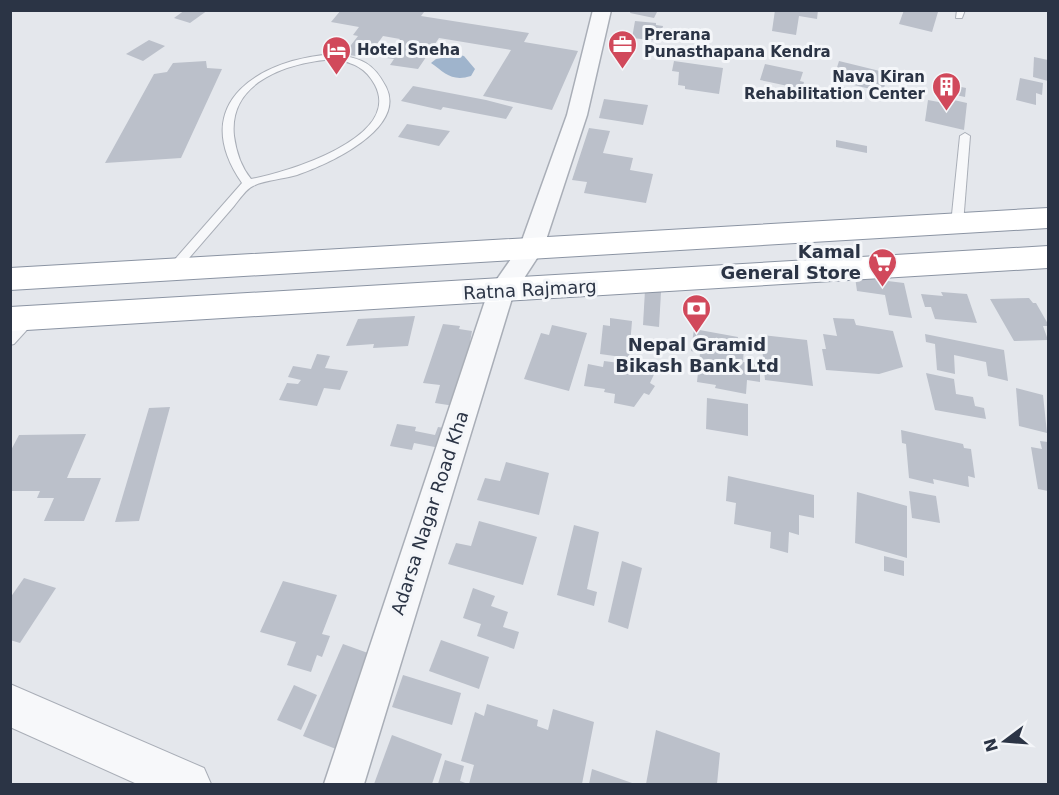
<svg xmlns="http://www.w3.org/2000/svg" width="1059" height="795" font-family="'DejaVu Sans',sans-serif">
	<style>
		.water { fill: #9fb4cc }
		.building { fill: #bbc0ca }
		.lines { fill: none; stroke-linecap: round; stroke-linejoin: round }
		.service-casing { stroke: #a9aeb7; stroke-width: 2 }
		.minor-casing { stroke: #a9aeb7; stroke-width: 3 }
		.tertiary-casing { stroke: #a9aeb7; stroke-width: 2 }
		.trunk-casing { stroke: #8b94a3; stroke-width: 2 }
		.service { fill: #f7f8fa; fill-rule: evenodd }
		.minor { fill: #f7f8fa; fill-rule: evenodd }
		.tertiary { fill: #f7f8fa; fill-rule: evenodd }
		.trunk { fill: #fff; fill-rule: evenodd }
		.labels { text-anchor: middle; stroke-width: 6; stroke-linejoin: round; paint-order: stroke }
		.far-poi-label { font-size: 15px; font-weight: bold; fill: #2b3445; stroke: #f4f6f9; text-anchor: start }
		.poi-label { font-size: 18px; font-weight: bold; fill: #2b3445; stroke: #f4f6f9; text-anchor: end }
		.street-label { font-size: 18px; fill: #2b3445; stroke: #f4f6f9 }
	</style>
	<rect width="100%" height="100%" fill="#e4e7ec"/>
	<path class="water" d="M459,55l5,1 11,13 -4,7c-19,6 -26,-3 -40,-13l5,-4z"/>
	<g class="building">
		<path d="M185,10h23l-18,13 -16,-5z"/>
		<path d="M341,10l83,2 -3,4 108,17 -5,9 54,9 -26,59 -69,-14 28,-46 -72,-12 -21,31 -28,-4 4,-6 -8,-1 14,-19 -17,-3 -16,22 -23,-4 14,-18 -5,-1 6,-8 -28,-5z"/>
		<path d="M631,10h27l-4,8 -24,-5z"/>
		<path d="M775,10h43l-1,9 -18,-3 -3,19 -24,-4z"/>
		<path d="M904,10l34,2 -6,20 -33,-8z"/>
		<path d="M635,21l21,2v2l7,1 -2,15 -29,-3z"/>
		<path d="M149,40l16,6 -22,15 -17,-7z"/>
		<path d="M1034,57l14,3v21l-15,-4z"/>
		<path d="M206,61l1,7 15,1 -41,89 -76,5 49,-89 13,-2 6,-9z"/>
		<path d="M674,61l49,7 -4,26 -34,-5v-3l-7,-1 1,-13 -7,-1z"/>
		<path d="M839,61l49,12 -5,19 -50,-12z"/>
		<path d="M765,64l38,8 -3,9 4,1 -2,7 -42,-9z"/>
		<path d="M1020,78l23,5 -1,12 -6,-2v12l-20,-5z"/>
		<path d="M837,85l13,4 -3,9 -14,-4z"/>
		<path d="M952,85l14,3 -1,9 -14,-3z"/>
		<path d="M413,86l73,14 27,7 -7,12 -63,-12 -2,3 -40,-9z"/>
		<path d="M945,98l22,5 -3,27 -39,-9 3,-21 16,3z"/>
		<path d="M604,99l44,6 -5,20 -44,-7z"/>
		<path d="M407,124l43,7 -11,15 -41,-9z"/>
		<path d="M589,128l21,3 -7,22 30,5 -3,12 23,4 -7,29 -62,-10 3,-11 -15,-2z"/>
		<path d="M836,140l31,6v7l-31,-6z"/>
		<path d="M855,277l49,6 8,35 -23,-3 -4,-20 -28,-4z"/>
		<path d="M645,290l16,2 -2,35 -16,-2z"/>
		<path d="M941,292l26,2 10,29 -42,-4 -4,-12h-6l-4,-13 22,2z"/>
		<path d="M1029,298l4,5h3l12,21v2h-5l5,14 -34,1 -24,-42z"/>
		<path d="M415,316l-7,30 -35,2 1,-4 -28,2 12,-27z"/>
		<path d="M610,318l22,3 -3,37 -29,-4 3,-29 7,1z"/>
		<path d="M833,318l21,1 2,6 37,6 10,36 -24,7 -53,-4 -4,-21h4l-3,-15 14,2z"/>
		<path d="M443,324l17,2 -1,3 13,2 -2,11 9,1 -18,64 -26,-4 5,-18 -17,-2z"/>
		<path d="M552,325l35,8 -18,58 -45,-12 17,-46 8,2z"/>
		<path d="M694,329l44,8 -1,9 7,1 -1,15 17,3v17l-13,-2 -1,14 -31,-6 1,-3 -19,-3 3,-29 -9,-2z"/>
		<path d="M925,334l79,16 4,31 -20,-5 -2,-14 -32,-7 1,19 -18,-4 -2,-26 -9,-2z"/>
		<path d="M761,335l46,5 6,46 -48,-6z"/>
		<path d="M317,354l13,2 -5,12 23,3 -8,19 -16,-2 -7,18 -38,-6 8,-17 11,1 3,-4 -13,-3 5,-11 18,3z"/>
		<path d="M604,361l53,7 -7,15 5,3 -6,9 -5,-2 -10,14 -20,-4 1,-9 -11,-2 1,-3 -21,-3 4,-22 15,3z"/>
		<path d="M926,373l28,6 2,15 17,3 2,9 9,2 2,11 -51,-9z"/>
		<path d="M1016,388l27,7 4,38 -28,-7z"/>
		<path d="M707,398l41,6v32l-42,-7z"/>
		<path d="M170,407l-31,114 -24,1 34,-114z"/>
		<path d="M397,424l19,3 -1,4 20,4 3,-8 13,2 -6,20 -31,-6 -2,7 -22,-4z"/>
		<path d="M901,430l62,14 1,4 7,1 4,29 -7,-2 1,11 -36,-8 1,5 -25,-6 -3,-34 -4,-1z"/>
		<path d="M86,434l-19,44h34l-17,43h-40l10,-23h-17l3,-7h-30v-39l9,-17z"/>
		<path d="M1040,441l8,1v49l-10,-2 -7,-42 11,2z"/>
		<path d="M506,462l43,11 -10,42 -62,-15 8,-22 15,3z"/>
		<path d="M728,476l86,19v23l-15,-3v20l-10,-3 -1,21 -18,-5 1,-16 -37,-8 2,-21 -10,-2z"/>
		<path d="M909,491l27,5 4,27 -28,-5z"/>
		<path d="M857,492l50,14v52l-52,-15z"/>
		<path d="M479,521l58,16 -14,48 -75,-21 8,-21 15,3z"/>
		<path d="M574,525l25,7 -12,57 10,3 -3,14 -37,-11z"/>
		<path d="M884,556l20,5v15l-20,-5z"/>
		<path d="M622,561l20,7 -14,61 -20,-7z"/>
		<path d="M24,578l32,10 -36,55 -10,-3v-42z"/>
		<path d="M283,581l54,14 -15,39 8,2 -8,21 -5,-2 -6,17 -24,-7 9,-23 -36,-10z"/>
		<path d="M473,588l22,8 -4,10 17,6 -5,15 16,5 -5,17 -37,-13 4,-12 -18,-6z"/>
		<path d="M441,640l48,17 -10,32 -50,-18z"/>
		<path d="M343,644l36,13 -38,94 -38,-15z"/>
		<path d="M403,675l58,18 -9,32 -60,-18z"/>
		<path d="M294,685l23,10 -16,35 -24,-10z"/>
		<path d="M487,704l51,16 -1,6 11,4 5,-21 41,13 -12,62h-113l5,-19 -13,-4 14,-49 9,4z"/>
		<path d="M656,730l64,23 -3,31h-71z"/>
		<path d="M392,735l50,19 -10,30h-58z"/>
		<path d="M445,760l19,6 -4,15 8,3h-30z"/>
		<path d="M592,769l43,15h-46z"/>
	</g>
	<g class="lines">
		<defs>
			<g id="service">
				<path d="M957,10h8l-3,8h-6z"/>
				<path d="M335,54c27,5 38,8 51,33 21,42 -59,78 -89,88 -13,4 -32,5 -44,11 -7,3 -14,14 -19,20 -19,22 -38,44 -57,66h-8l-2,-3 2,-3 73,-83c-56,-81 20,-125 93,-129zM335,59c19,4 31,9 40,26 28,53 -90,88 -124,94 -10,-12 -15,-28 -17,-43 -6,-56 57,-74 101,-77z"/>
				<path d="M965,133l5,3 -7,88 -6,4 -6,-4 9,-88z"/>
				<path d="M31,313l4,2 2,3 -2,3 -21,23 -4,1v-14l17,-16z"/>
			</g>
			<path id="minor" d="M593,10h18l-24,105 -44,134 -30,46 -149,489h-40l164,-492 32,-46 47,-131z"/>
			<path id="tertiary" d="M10,684l194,84 7,16h-74l-127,-57z"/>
			<g id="trunk">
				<path d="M1048,208v20l-1038,62v-22z"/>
				<path d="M1048,246v22l-1038,63v-24z"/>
			</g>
		</defs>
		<use href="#service" class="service-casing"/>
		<use href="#minor" class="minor-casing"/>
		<use href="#tertiary" class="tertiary-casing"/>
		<use href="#trunk" class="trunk-casing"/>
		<use href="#service" class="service"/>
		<use href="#minor" class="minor"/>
		<use href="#tertiary" class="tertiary"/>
		<use href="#trunk" class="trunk"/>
	</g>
	<defs>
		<symbol id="office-pin" viewBox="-11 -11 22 30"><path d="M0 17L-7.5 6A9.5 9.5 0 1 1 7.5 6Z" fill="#d1495b" stroke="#f4f6f9"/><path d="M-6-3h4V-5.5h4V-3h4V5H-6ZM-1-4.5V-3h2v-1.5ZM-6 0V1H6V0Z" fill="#fff"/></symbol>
		<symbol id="hotel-pin" viewBox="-11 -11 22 30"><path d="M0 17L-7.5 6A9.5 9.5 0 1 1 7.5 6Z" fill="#d1495b" stroke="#f4f6f9"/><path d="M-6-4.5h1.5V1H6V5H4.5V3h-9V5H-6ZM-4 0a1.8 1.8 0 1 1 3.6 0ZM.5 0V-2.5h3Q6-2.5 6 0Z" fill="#fff"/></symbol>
		<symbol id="building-pin" viewBox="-11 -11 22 30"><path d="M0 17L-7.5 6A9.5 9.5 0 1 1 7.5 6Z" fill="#d1495b" stroke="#f4f6f9"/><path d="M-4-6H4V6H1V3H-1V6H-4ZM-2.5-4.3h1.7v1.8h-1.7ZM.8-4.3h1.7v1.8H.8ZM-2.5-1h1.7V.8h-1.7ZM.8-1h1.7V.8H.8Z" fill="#fff"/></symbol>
		<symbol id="supermarket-pin" viewBox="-11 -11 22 30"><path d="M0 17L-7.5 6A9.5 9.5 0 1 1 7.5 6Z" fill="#d1495b" stroke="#f4f6f9"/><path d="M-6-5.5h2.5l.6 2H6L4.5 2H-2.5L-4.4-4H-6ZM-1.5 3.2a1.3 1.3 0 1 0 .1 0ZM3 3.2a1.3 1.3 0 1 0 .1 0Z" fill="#fff"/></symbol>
		<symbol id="bank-pin" viewBox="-11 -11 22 30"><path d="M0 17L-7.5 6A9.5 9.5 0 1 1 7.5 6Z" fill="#d1495b" stroke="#f4f6f9"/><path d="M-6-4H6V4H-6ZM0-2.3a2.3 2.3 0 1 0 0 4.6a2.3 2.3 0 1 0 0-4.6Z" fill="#fff"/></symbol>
	</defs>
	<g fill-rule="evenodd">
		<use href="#office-pin" x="606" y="28" width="33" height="45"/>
		<use href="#hotel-pin" x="320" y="34" width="33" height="45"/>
		<use href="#building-pin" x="930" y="70" width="33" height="45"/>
		<use href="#supermarket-pin" x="866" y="246" width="33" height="45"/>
		<use href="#bank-pin" x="680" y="292" width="33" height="45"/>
	</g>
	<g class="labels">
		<g class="far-poi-label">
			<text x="644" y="40">Prerana<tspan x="644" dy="17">Punasthapana Kendra</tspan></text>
			<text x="357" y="55">Hotel Sneha</text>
			<text x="925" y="82" text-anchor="end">Nava Kiran<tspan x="925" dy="17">Rehabilitation Center</tspan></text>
		</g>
		<g class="poi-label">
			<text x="861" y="258">Kamal<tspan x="861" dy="21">General Store</tspan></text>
			<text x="697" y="351" text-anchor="middle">Nepal Gramid<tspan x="697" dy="21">Bikash Bank Ltd</tspan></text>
		</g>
		<g class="street-label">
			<text transform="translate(530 290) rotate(-3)" y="6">Ratna Rajmarg</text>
			<text transform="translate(430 513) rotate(-72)" y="6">Adarsa Nagar Road Kha</text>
		</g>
	</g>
	<rect width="1059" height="795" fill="none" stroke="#2b3445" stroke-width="24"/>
	<g transform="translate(1005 741) rotate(254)" stroke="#f4f6f9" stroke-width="4.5" paint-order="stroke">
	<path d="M0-4.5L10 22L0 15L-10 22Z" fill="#2b3445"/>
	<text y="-9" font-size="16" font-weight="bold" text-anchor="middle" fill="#2b3445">N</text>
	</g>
</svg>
